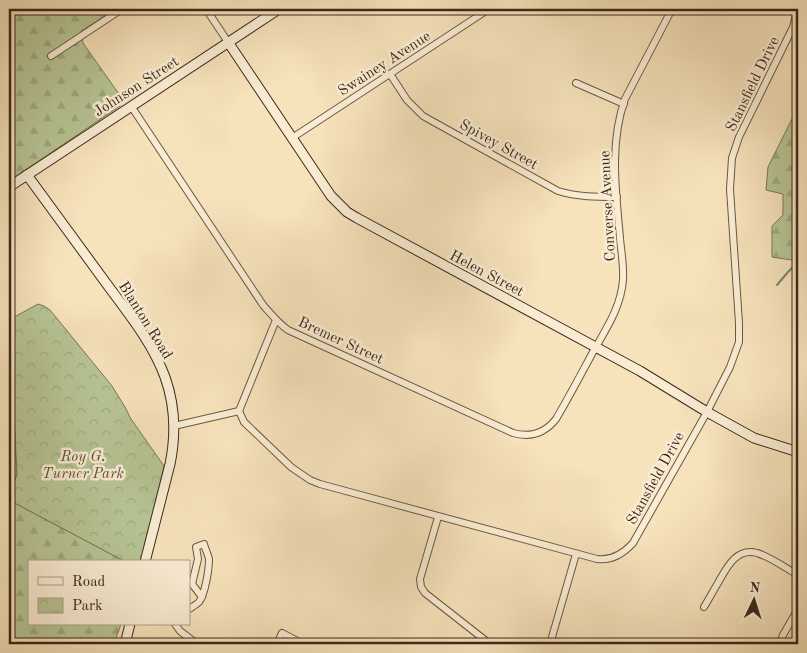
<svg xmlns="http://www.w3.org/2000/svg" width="807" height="653" font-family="'Old Standard TT',serif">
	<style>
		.forest { fill: url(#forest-firs); stroke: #797658 }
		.park { fill: url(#park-crowns); stroke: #797658 }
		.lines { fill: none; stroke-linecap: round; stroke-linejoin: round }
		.stream { stroke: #768276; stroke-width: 2 }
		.street-casing { stroke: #6a5743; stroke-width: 8 }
		.secondary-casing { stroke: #3b291b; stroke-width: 11 }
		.street { stroke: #f9ecd3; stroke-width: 6 }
		.secondary { stroke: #f9ecd3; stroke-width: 9 }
		.labels { text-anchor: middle; stroke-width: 5; stroke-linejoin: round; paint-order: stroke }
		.street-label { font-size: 15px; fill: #3b291b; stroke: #f9ecd3 }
		.park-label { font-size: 15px; font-style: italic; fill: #5a5039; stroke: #f9ecd3 }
	</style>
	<defs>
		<pattern id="forest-firs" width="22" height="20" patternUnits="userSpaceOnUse" patternTransform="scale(1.25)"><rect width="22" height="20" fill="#b7c494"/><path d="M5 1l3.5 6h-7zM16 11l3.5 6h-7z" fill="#9ea87f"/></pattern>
		<pattern id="park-crowns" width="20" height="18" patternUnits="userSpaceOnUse" patternTransform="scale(1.25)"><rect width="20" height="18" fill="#b7c494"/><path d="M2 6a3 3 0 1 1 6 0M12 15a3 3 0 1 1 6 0" fill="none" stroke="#9ea87f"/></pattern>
	</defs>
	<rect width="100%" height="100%" fill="#f6e2bb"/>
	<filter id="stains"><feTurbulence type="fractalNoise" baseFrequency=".004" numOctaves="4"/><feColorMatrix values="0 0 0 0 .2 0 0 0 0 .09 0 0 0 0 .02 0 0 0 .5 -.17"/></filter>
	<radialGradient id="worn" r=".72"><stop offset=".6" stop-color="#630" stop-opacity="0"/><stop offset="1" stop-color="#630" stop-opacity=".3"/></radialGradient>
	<g class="forest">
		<path d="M9,9h107l-35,22 2,12 38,54 -1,9 -111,75z"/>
		<path d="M798,107v154l-26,-4v-31l11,-11v-21l-17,-4 2,-23z"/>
		<path d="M9,409l5,6 3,60 -8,19z"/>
		<path d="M9,500l117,62h-97v62h92l-7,20h-105z"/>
	</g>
	<path class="park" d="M38,304l6,2 6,4 62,76 13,21 6,12 33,47 -22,96 -18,-1 -115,-61v-6l8,-19 -3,-60 -5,-5v-90z"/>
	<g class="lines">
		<path class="stream" d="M777,285l11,-13 10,-10"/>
		<defs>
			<g id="street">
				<path d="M206,9l22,33"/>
				<path d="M51,56l71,-47"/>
				<path d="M390,74l17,26 16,16 135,75c20,6 38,6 59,6"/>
				<path d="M576,83l48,21"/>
				<path d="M131,106l132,199c8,9 15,18 25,25l225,103c18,5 32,0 43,-14 13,-22 25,-45 37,-67 13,-23 28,-45 30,-72 1,-14 -2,-29 -3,-42 -4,-46 -11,-94 5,-139l47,-90"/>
				<path d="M292,138l197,-129"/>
				<path d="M239,411l5,11 47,45 19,13 10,4 277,75c15,2 26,-5 36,-16l74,-131 23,-45 9,-25v-19l-9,-134 2,-31 7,-21 54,-110 3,-12 -1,-6"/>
				<path d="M174,426l65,-15 37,-91"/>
				<path d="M795,451l3,-9"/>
				<path d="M438,517l-18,62 1,8 4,6 65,51"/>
				<path d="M704,607c5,-8 9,-16 14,-24 8,-14 18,-36 39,-30 12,3 30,16 41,22"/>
				<path d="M189,609c3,-2 7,-4 10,-7 6,-8 10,-32 10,-43 -1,-5 -4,-10 -5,-15l-8,3 2,12 -6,25 10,13"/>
				<path d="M175,624l5,7 17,13"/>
				<path d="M277,644l5,-11 21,11"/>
				<path d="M303,644l23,-2 5,2"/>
				<path d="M550,644l26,-90"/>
				<path d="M780,644l3,-9 15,-26"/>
			</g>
			<g id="secondary">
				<path d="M228,42l103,154 16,16 10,6 283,153 67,41 47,26 44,14"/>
				<path d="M27,175c26,36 53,72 79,108 22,30 46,59 59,94 10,28 11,58 5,87l-25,98"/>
				<path d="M9,187l270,-178"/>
				<path d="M125,644l5,-20"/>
			</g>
		</defs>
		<use href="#street" class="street-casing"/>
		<use href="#secondary" class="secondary-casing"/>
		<use href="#street" class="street"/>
		<use href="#secondary" class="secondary"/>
	</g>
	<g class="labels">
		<g class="street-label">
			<text transform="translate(384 63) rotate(-33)" y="5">Swainey Avenue</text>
			<text transform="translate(752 84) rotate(-64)" y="5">Stansfield Drive</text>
			<text transform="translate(136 86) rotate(-33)" y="5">Johnson Street</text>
			<text transform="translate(499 144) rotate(29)" y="5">Spivey Street</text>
			<text transform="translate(607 206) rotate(-93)" y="5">Converse Avenue</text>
			<text transform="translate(487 273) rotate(28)" y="5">Helen Street</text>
			<text transform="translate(146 320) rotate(58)" y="5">Blanton Road</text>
			<text transform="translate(341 340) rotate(25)" y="5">Bremer Street</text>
			<text transform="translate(655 478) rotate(-61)" y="5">Stansfield Drive</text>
		</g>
		<g class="park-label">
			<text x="83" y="461">Roy G.<tspan x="83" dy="17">Turner Park</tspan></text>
		</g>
	</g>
	<rect width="807" height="653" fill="none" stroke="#f6e2bb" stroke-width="30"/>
	<rect x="10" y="10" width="787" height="633" fill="none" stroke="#3b291b" stroke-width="2.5"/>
	<rect x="15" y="15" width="777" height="623" fill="none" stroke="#3b291b"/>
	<rect x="28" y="560" width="162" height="65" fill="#f9ecd3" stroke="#ad9e89"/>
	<rect x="38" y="577" width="25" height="8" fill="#f9ecd3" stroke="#ad9e89"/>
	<text x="72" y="586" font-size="15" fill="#3b291b">Road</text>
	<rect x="38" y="598" width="25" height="15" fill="url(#park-crowns)" stroke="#ad9e89"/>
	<text x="72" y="610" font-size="15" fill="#3b291b">Park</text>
	<g transform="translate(754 600) rotate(4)" stroke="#f9ecd3" stroke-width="4" paint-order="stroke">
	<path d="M0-4L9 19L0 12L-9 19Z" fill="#3b291b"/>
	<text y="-8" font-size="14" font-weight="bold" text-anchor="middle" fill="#3b291b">N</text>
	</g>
	<rect width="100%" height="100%" filter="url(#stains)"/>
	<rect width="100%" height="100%" fill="url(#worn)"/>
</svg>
